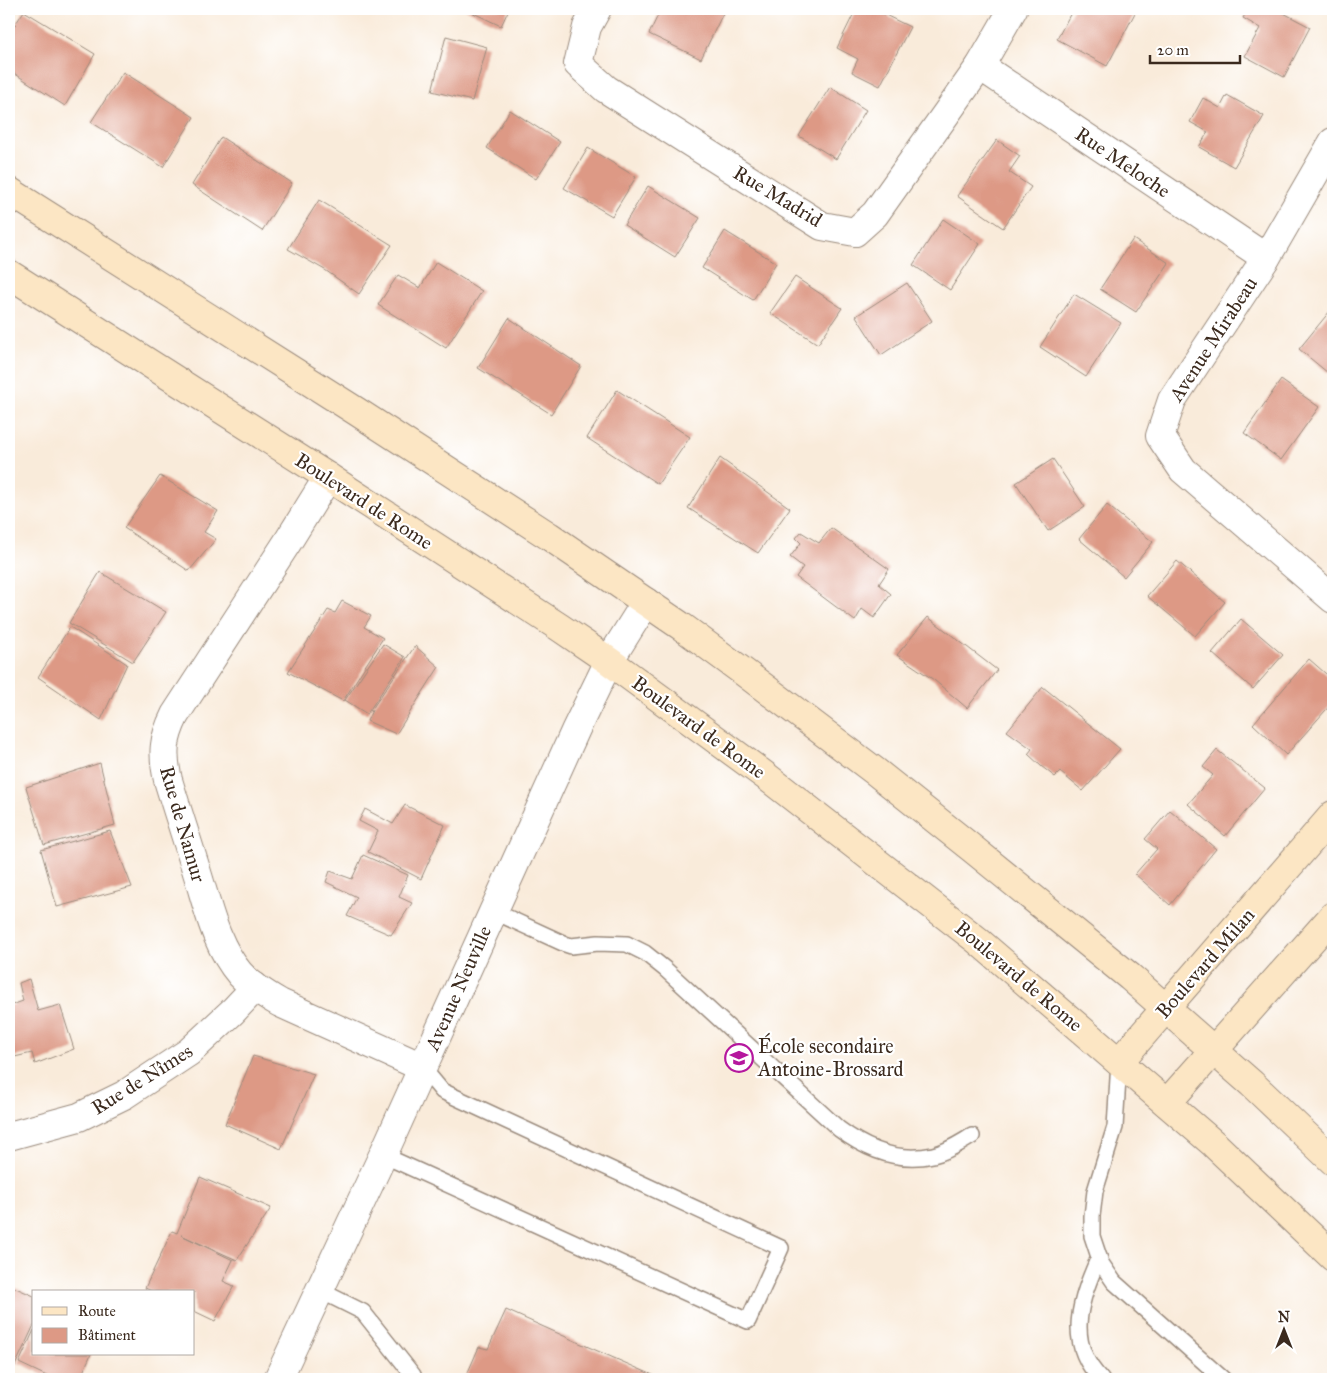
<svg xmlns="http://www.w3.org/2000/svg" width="1342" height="1388" font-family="'IM FELL Great Primer',serif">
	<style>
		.building { fill: #dd9985 }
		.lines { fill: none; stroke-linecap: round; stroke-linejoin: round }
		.service-casing { stroke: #9a8a7c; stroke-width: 18 }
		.minor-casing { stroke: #9a8a7c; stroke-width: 30 }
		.secondary-casing { stroke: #9a8a7c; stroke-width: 30 }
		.service { stroke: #fff; stroke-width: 15 }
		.minor { stroke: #fff; stroke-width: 28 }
		.secondary { stroke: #fce6c4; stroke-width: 28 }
		.labels { text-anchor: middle; stroke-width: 4.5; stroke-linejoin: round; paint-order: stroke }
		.street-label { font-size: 20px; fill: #3b2a1e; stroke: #fff }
		.poi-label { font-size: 20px; fill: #3b2a1e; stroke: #fff; text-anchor: start }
	</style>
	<rect width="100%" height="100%" fill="#fff"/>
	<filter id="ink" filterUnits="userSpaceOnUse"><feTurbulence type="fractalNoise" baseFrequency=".02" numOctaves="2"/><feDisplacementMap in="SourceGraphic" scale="10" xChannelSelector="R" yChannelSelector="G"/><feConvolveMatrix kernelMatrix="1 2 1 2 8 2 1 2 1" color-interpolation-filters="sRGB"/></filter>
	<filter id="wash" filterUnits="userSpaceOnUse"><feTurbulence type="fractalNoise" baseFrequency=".0096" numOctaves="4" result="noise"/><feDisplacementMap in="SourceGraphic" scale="20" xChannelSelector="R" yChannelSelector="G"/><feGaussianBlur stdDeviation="1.12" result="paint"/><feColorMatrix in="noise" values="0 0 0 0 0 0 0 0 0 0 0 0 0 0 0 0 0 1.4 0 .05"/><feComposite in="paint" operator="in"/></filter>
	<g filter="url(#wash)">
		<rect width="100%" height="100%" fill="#f9ebda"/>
		<g id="blocks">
			<g class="building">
				<path d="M465,9h44l-8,17z"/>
				<path d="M661,9h64l-24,50 -52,-25z"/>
				<path d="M856,9h17l37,18 -30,59 -28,-14 6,-13 -21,-11z"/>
				<path d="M1073,9h60l3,2 -29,55 -50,-27z"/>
				<path d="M1248,9h28l34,18 -26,50 -39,-21 15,-28 -17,-10z"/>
				<path d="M24,11l71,43 -30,52 -56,-36v-36z"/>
				<path d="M446,36l41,11 -15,54 -40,-10z"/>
				<path d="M123,72l71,45 -31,50 -72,-45z"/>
				<path d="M830,87l36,23 -30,49 -37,-23z"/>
				<path d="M1227,95l37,21 -30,51 -35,-20 9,-15 -18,-10 13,-24 17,10z"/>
				<path d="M510,110l50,32 -24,37 -49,-31z"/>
				<path d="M221,137l71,46 -30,48 -70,-46z"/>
				<path d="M997,140l23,16 -11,16 22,15 -28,41 -46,-32z"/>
				<path d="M588,148l48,29 -24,39 -48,-28z"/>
				<path d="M648,186l52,32 -25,39 -51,-32z"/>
				<path d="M319,200l73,45 -33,49 -34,-24 -37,-21z"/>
				<path d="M943,219l37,25 -30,46 -37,-25z"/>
				<path d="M725,231l51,32 -23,37 -51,-32z"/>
				<path d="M1133,239l36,24 -33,49 -36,-23z"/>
				<path d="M436,262l46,29 -36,57 -68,-43 20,-30 22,13z"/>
				<path d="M795,277l47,31 -24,36 -48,-31z"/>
				<path d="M907,283l25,38 -51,34 -25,-39z"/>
				<path d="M1074,294l47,29 -35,54 -46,-30z"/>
				<path d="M1330,311l3,3v53l-5,6 -29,-24z"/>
				<path d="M509,318l72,48 -30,48 -73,-46z"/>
				<path d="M1281,380l38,27 -38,53 -37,-27z"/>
				<path d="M617,390l73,47 -32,47 -71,-46z"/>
				<path d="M720,458l70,50 -32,45 -70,-45z"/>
				<path d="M1053,459l32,48 -37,24 -32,-48z"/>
				<path d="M160,476l58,35 -14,21 12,7 -27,32 -65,-43z"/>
				<path d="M1107,505l46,37 -29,35 -45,-38z"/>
				<path d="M831,528l58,41 -10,15 12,10 -17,24 -12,-9 -7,12 -59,-44 7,-10 -13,-10 11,-14 -5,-5 5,-6 18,11z"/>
				<path d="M1177,561l48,41 -30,34 -48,-40z"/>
				<path d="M100,572l66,40 -33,50 -64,-39z"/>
				<path d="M342,601l29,15 -7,11 19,11 -40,63 -55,-29 40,-62 7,3z"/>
				<path d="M928,617l69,53 -30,38 -33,-28 -37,-25z"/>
				<path d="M1241,619l42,36 -30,34 -41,-36z"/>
				<path d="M70,627l57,37 -26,56 -63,-43z"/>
				<path d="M383,644l22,13 -38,57 -22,-14z"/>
				<path d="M415,646l24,21 -43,67 -29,-13 7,-15z"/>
				<path d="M1309,659l24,21v22l-47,53 -33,-31z"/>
				<path d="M1043,687l77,62 -37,42 -23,-19 -5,5 -14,-11 -13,-12 4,-5 -25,-18z"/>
				<path d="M1217,750l48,38 -40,48 -37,-32 25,-29 -10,-8z"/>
				<path d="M100,763l15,62 -71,20 -18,-58z"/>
				<path d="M405,805l40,20 -24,54 -53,-27 10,-21 -19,-10 6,-12 28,15z"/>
				<path d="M1170,810l46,39 -46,56 -35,-31 22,-25 -12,-10z"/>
				<path d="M110,831l22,56 -75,20 -16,-57z"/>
				<path d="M363,855l45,20 -9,22 13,6 -21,32 -44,-19 10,-19 -31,-15 4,-11 22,8z"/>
				<path d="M29,979l9,32 22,-6 14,44 -39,15 -3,-11 -22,5 -1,-7v-45l14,-5 -4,-18z"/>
				<path d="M253,1056l61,18 -33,75 -56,-25z"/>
				<path d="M200,1177l71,31 -34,52 -56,-25 52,25 -10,21 11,5 -19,35 -21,-10v-19h-40l-9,-4 27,-57 5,2z"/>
				<path d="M9,1285l25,11v29l-19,41 -6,-3z"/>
				<path d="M506,1310l78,35 78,34h-197l14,-32 9,2z"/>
				<path d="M34,1330v24h57l-11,25h-27l-34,-16z"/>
			</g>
		</g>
	</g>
	<g filter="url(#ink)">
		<use href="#blocks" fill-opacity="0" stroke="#9a8a7c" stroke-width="1"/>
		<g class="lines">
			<defs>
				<g id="service">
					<path d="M493,911l72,33 6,2 27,-3 29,1 18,9 20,16 174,160c28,21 59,34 94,26 14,-3 27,-12 39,-19"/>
					<path d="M1119,1062l-4,65 -20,64 -3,25v20l9,27 13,19 109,97"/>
					<path d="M383,1155l365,166 33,-73 -339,-157 -20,-24"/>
					<path d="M1099,1257c-18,41 -35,85 2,122"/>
					<path d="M319,1290l44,22 50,63 -2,4"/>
				</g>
				<g id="minor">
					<path d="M597,9l-10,18 -9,37 28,25 216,137 33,6 20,-18 105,-148 33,-57"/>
					<path d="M980,66l286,192"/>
					<path d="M1333,142l-67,116 -94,142 -12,36 23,34 150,129"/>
					<path d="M328,477l-41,66 -112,172c-12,24 -13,39 -7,65 10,33 21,66 31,99 10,33 18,68 41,95 11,12 26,21 40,29l142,64"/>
					<path d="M9,1136l70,-19 45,-22 65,-43 44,-41 16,-17 5,-8"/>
					<path d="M278,1379l105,-224 193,-426 33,-68 37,-59"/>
				</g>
				<g id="secondary">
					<path d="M9,191l347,220 193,125 132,90 64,47 131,99 98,78 156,127 122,107 81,77"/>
					<path d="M9,274l319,203 231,150 50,34 158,116 210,163 237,204 119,113"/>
					<path d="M1119,1062l214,-247"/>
					<path d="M1167,1103l166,-187"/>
				</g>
			</defs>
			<use href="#service" class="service-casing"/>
			<use href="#minor" class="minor-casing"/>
			<use href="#secondary" class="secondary-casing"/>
			<use href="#service" class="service"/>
			<use href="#minor" class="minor"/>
			<use href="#secondary" class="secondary"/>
		</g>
	</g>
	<defs>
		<symbol id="school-ring" viewBox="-11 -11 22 22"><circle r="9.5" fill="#fff" stroke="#b5179e" stroke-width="1.5"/><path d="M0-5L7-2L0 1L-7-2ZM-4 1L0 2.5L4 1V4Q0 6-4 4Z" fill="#b5179e"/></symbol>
	</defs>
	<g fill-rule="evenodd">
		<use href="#school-ring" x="723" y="1042" width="32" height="32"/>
	</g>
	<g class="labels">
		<g class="street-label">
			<text transform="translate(1123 162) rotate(34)" y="7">Rue Meloche</text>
			<text transform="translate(778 196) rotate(31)" y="7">Rue Madrid</text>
			<text transform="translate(1213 339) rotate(-57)" y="7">Avenue Mirabeau</text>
			<text transform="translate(364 501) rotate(33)" y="7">Boulevard de Rome</text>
			<text transform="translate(699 727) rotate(36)" y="7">Boulevard de Rome</text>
			<text transform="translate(183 824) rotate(74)" y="7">Rue de Namur</text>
			<text transform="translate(1205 963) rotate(-49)" y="7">Boulevard Milan</text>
			<text transform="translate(1019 976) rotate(40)" y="7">Boulevard de Rome</text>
			<text transform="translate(458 988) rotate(-66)" y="7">Avenue Neuville</text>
			<text transform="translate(142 1079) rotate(-32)" y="7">Rue de Nîmes</text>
		</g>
		<g class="poi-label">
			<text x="758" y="1053">École secondaire<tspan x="758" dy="23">Antoine-Brossard</tspan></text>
		</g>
	</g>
	<rect width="1342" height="1388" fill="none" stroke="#fff" stroke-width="30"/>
	<rect x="32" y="1290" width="162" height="65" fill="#ffffff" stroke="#b1aaa5"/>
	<rect x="42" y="1307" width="25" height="8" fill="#fce6c4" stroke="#b1aaa5"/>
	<text x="78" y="1316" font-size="15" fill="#3b2a1e">Route</text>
	<rect x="42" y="1328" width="25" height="15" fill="#dd9985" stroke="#b1aaa5"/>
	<text x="78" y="1340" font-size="15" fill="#3b2a1e">Bâtiment</text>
	<g transform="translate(1284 1330)" stroke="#ffffff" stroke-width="4" paint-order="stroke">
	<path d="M0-4L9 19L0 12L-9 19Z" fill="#3b2a1e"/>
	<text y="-8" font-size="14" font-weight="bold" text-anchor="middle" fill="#3b2a1e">N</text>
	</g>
	<path d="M1150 55v8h90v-8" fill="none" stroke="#3b2a1e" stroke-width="2.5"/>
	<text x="1157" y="55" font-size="15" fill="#3b2a1e" stroke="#ffffff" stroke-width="4" paint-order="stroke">20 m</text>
</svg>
